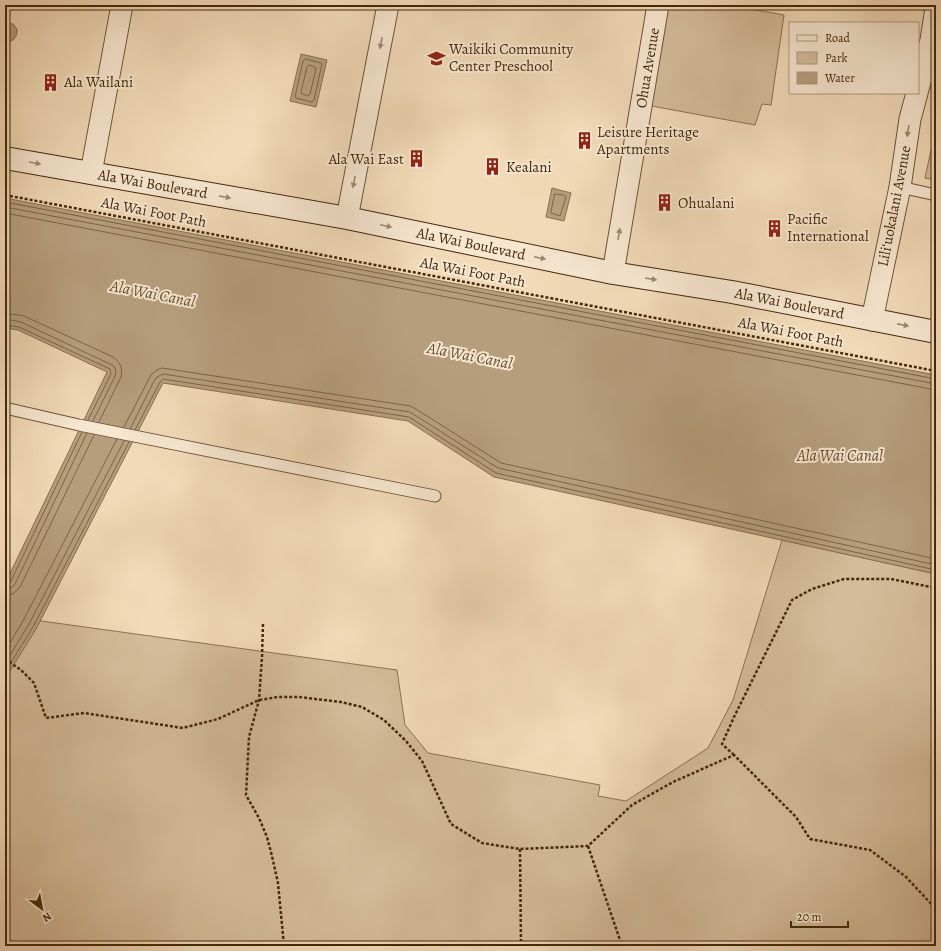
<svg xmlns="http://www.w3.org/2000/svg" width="941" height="951" font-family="Alegreya,serif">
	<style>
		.green { fill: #d4bc9a; stroke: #8c7252 }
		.water { fill: #b69e7d; stroke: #886f4f }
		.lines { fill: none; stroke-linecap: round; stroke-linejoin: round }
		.shore { stroke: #7c6444; stroke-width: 1 }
		.lane-casing { stroke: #6f5536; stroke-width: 13 }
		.street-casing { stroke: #6f5536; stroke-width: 23 }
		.secondary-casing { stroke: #43290a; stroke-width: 24 }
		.path { stroke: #43290a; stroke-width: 2.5; stroke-dasharray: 3 2; stroke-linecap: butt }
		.lane { stroke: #f7e7d1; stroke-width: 11 }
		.street { stroke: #f7e7d1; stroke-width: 21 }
		.secondary { stroke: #f7e7d1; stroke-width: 22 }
		.oneway { fill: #9d886e }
		.labels { text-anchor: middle; stroke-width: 4; stroke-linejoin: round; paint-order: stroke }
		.poi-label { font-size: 15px; fill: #43290a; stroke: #f7e7d1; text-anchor: start }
		.street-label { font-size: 15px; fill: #43290a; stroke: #f7e7d1 }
		.water-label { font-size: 16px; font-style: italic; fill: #664c2c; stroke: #f7e7d1 }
	</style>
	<rect width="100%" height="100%" fill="#f2dab8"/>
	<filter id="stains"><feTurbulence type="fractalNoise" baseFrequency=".005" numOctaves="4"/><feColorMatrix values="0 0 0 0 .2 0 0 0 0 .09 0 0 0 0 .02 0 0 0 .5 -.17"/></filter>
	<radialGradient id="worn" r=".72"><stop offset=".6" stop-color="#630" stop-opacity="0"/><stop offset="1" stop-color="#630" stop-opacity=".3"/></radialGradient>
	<g class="green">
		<path d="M665,5h62l57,10 -13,90 -9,-1 -7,21 -109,-20z"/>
		<path d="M936,127v53l-11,-2z"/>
		<path d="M782,540l154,34v372h-931v-330l392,54 8,55 23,28 172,32 -2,11 28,5 82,-53 25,-48z"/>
	</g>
	<g class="water">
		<path d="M5,22l8,2 4,5c1,8 -4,13 -12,13z"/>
		<path d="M301,54l26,6 -11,47 -26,-6z"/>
		<path d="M552,188l19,5 -7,28 -18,-4z"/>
		<path d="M5,198l931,177v199l-442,-97 -86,-56 -245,-38 -127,246 -31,50v-95l102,-212 -89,-42 -13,-2z"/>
	</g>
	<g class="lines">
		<g class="shore">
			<path d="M306,59l15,4 1,1 -8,36 -2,2 -16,-4 -1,-1 8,-36z"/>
			<path d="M309,65l6,2 1,2 -6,25 -2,2 -6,-2 -1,-2 6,-25z"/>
			<path d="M555,194l9,1 2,2 -6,19 -9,-3z"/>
			<path d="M5,202l931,177"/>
			<path d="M5,207l931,177"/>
			<path d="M5,213l931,177"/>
			<path d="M5,313l19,3 89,41c7,5 10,11 8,20l-22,45"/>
			<path d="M5,319l16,3 93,44 2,5 -1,5 -22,45"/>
			<path d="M5,325l14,2 91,42 1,5 -23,46"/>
			<path d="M124,427l27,-52 6,-5 5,-2 248,38 6,3 85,54 435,96"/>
			<path d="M130,429l25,-50 4,-3 4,-2 247,38 88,56 438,97"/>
			<path d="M135,430l25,-48 3,-3 246,38 87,56 440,97"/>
			<path d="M5,584h3l3,-3 71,-149"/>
			<path d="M5,589l6,-1 4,-4 72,-151"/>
			<path d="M5,595l8,-1 7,-7 74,-152"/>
			<path d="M5,651l18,-30 94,-182"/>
			<path d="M5,663l24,-39 95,-183"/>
			<path d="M5,672l28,-45 96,-185"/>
		</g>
		<defs>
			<g id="lane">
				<path d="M900,187l36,8"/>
				<path d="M5,408l74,17 356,71"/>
			</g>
			<g id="street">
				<path d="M918,89l13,-49 5,-32"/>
				<path d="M91,173l31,-168"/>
				<path d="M347,218l41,-213"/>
				<path id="s1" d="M613,273l45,-268"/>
				<path d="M872,320l28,-133 10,-68 7,-26"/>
			</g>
			<g id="secondary">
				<path id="s2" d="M5,158l342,60 266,55 119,19 204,40"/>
			</g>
		</defs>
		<use href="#lane" class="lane-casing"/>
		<use href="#street" class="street-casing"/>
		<use href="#secondary" class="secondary-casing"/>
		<g class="path">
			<path d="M5,195l931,176"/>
			<path d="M263,624l-1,33 -3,43 -10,37 -3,58 13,23 8,19 5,19 6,27 6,63"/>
			<path d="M5,659l16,11 13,13 12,35 38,-5 99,15 35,-9 41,-19 19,-3h21l42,5 21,5 22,13 22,21 16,20 29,63 31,19 38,6 68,-3 44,-41 41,-23 61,-27 62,62 14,22 60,11 36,27 30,32"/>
			<path d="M734,755l-12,-11 12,-27 58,-117 20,-11 32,-10h47l45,9"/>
			<path d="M588,846l34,100"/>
			<path d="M520,849l1,97"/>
		</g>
		<use href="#lane" class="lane"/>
		<use href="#street" class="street"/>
		<use href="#secondary" class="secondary"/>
	</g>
	<defs><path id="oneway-solid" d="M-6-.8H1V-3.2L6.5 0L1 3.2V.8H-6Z"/></defs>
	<g class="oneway">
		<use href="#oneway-solid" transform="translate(381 43) rotate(101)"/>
		<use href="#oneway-solid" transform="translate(908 131) rotate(99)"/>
		<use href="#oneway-solid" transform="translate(35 163) rotate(10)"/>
		<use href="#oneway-solid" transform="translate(354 182) rotate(101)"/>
		<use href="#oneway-solid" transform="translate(225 197) rotate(10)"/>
		<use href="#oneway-solid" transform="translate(386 226) rotate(12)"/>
		<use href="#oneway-solid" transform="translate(619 234) rotate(-80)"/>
		<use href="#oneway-solid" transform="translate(540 258) rotate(12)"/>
		<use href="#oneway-solid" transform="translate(651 279) rotate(9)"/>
		<use href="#oneway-solid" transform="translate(903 325) rotate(11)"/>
	</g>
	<defs>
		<symbol id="school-bare" viewBox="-9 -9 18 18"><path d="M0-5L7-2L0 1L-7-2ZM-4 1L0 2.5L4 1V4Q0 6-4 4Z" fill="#8f2418" stroke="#f7e7d1" stroke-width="2.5" paint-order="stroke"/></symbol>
		<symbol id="building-bare" viewBox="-9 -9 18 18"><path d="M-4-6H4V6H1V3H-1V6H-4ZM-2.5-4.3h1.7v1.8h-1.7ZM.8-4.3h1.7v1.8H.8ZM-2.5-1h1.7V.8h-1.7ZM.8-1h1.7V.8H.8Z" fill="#8f2418" stroke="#f7e7d1" stroke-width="2.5" paint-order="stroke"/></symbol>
	</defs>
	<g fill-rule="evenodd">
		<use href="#school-bare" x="424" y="46" width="25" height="25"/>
		<use href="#building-bare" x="38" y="70" width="25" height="25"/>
		<use href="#building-bare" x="572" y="128" width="25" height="25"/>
		<use href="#building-bare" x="404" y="146" width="25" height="25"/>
		<use href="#building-bare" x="480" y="154" width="25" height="25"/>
		<use href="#building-bare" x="652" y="190" width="25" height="25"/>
		<use href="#building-bare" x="762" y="216" width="25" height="25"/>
	</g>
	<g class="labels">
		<g class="poi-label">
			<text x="449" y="54">Waikiki Community<tspan x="449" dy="17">Center Preschool</tspan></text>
			<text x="64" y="87">Ala Wailani</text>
			<text x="597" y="137">Leisure Heritage<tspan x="597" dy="17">Apartments</tspan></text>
			<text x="404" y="164" text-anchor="end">Ala Wai East</text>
			<text x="506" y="172">Kealani</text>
			<text x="678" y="208">Ohualani</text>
			<text x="787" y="224">Pacific<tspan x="787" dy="17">International</tspan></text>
		</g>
		<g class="street-label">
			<text dy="5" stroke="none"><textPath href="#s1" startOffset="208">Ohua Avenue</textPath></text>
			<text dy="5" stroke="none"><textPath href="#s2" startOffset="150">Ala Wai Boulevard</textPath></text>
			<text transform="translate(894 206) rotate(-79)" y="5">Liliʻuokalani Avenue</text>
			<text transform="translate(154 212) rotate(11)" y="5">Ala Wai Foot Path</text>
			<text dy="5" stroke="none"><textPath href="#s2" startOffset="474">Ala Wai Boulevard</textPath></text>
			<text transform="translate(473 272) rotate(11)" y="5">Ala Wai Foot Path</text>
			<text dy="5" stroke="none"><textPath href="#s2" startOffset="798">Ala Wai Boulevard</textPath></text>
			<text transform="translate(791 332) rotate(11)" y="5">Ala Wai Foot Path</text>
		</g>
		<g class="water-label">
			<text transform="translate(153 293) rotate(11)" y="6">Ala Wai Canal</text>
			<text transform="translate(470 355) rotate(11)" y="6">Ala Wai Canal</text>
			<text x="840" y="461">Ala Wai Canal</text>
		</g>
	</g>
	<rect width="941" height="951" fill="none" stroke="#f2dab8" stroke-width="20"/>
	<rect x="6" y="6" width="929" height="939" fill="none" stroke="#43290a" stroke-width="2"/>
	<rect x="10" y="10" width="921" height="931" fill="none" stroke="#43290a"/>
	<rect x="789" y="22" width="130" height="72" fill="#f7e7d1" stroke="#af9b81"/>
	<rect x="797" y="35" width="20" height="6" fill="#f7e7d1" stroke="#af9b81"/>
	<text x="825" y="42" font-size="12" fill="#43290a">Road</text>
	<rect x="797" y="52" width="20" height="12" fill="#d4bc9a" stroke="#af9b81"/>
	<text x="825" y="62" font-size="12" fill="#43290a">Park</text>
	<rect x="797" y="72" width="20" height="12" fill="#b69e7d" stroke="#af9b81"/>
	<text x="825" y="82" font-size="12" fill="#43290a">Water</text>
	<g transform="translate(42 909) rotate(148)" stroke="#f7e7d1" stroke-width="3" paint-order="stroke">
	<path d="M0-3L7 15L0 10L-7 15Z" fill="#43290a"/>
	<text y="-6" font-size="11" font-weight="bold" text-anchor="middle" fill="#43290a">N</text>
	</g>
	<path d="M791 921v6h57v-6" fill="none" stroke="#43290a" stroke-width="2"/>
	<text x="797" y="921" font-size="12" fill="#43290a" stroke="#f7e7d1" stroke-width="3" paint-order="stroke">20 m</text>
	<rect width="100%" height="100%" filter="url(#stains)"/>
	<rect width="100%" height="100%" fill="url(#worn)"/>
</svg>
